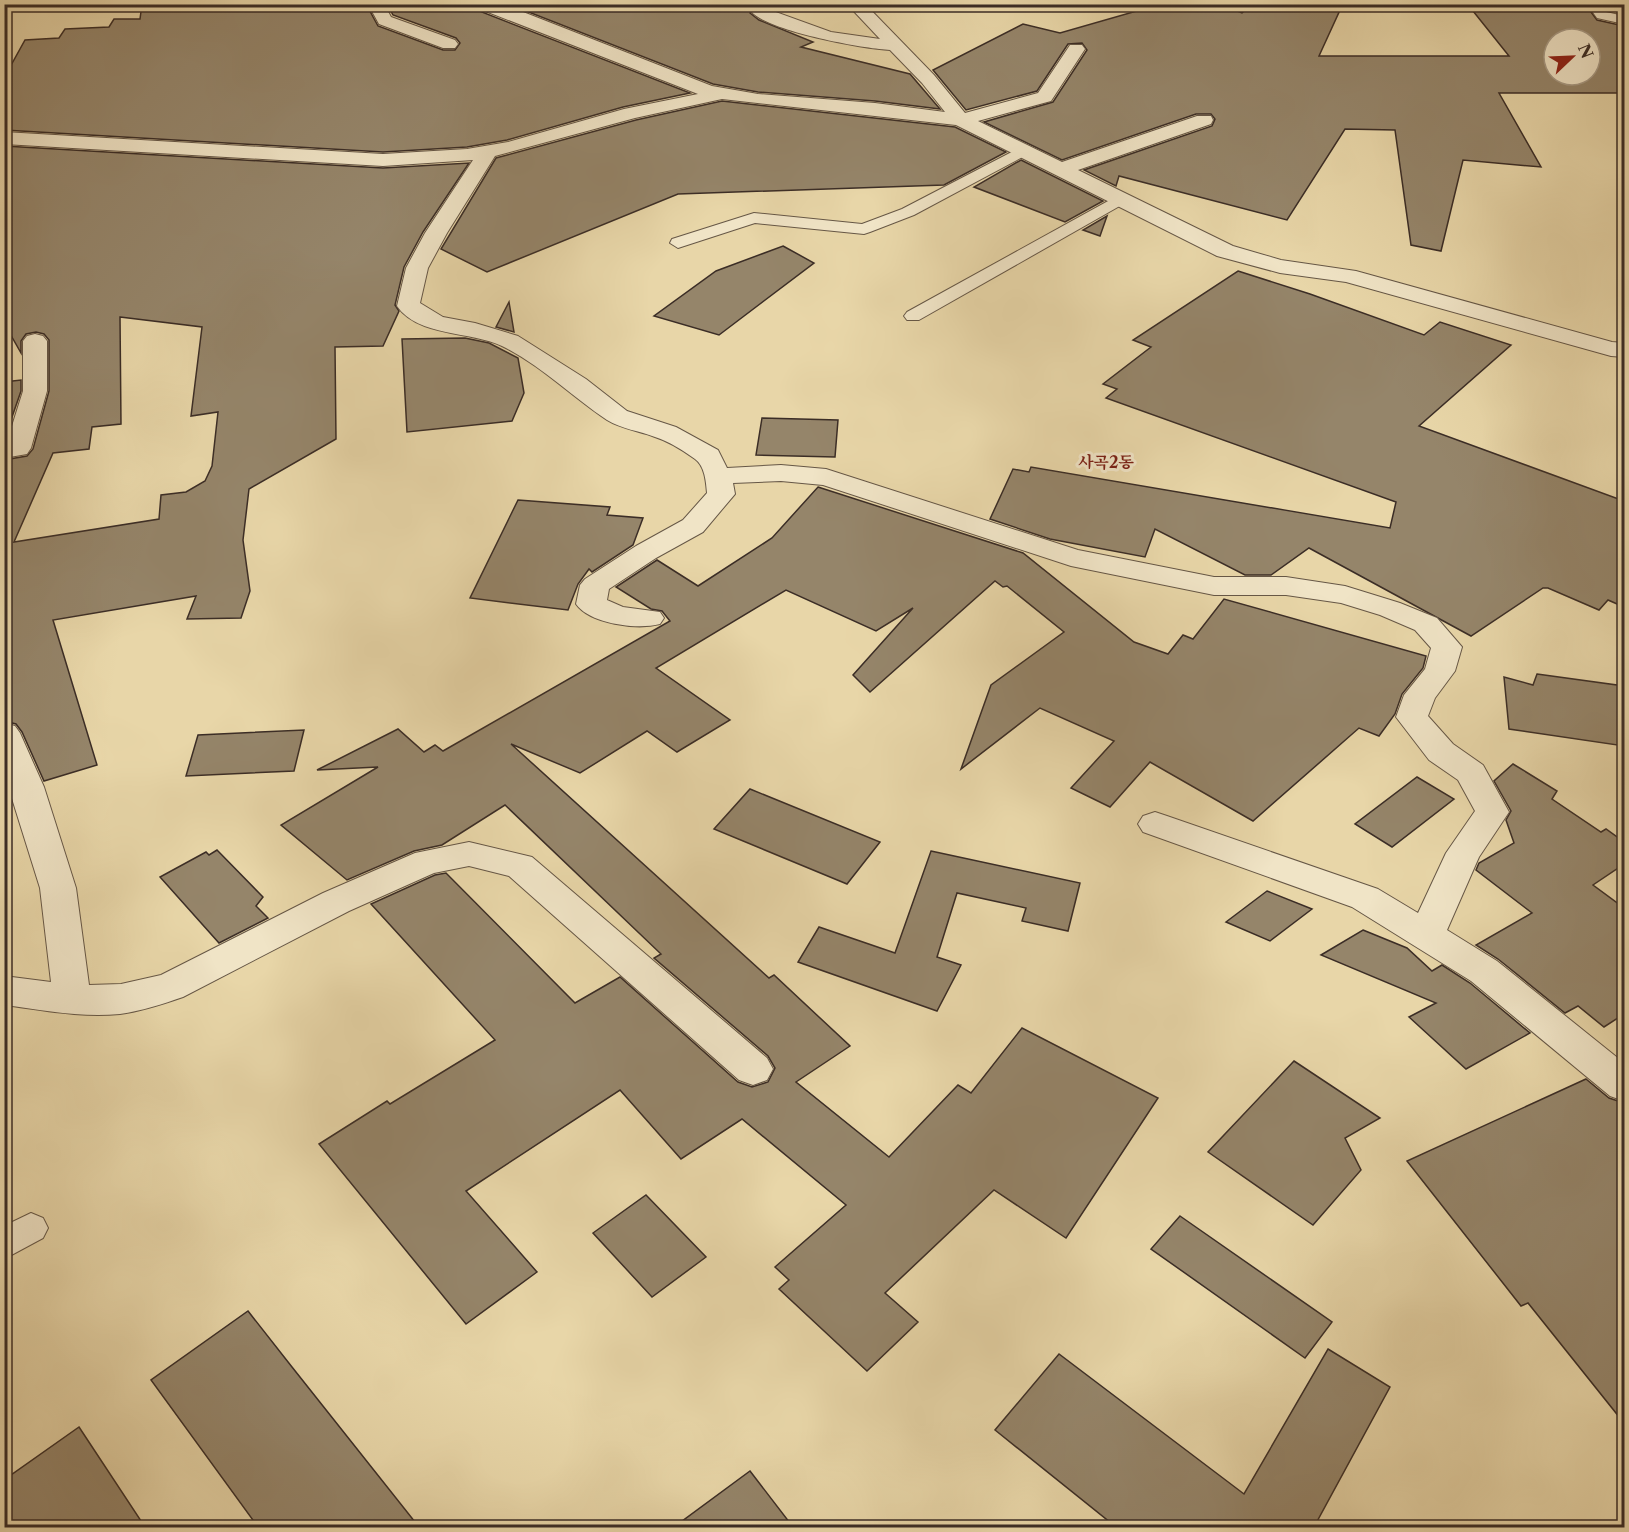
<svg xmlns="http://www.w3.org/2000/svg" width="1629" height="1532" font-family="'Libre Caslon Text','Noto Serif KR',serif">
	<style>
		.building { fill: #95856a; stroke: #3b2d26; stroke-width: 1.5; fill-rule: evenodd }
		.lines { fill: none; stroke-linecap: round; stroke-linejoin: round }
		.lane-casing { stroke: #665746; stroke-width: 2 }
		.street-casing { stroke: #665746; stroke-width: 2 }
		.lane { fill: #f0e4c6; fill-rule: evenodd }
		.street { fill: #f0e4c6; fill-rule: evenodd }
		.labels { text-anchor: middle; stroke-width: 6; stroke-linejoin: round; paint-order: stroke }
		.far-quarter-label { font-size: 16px; font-weight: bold; fill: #7a1f14; stroke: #f0e4c6 }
	</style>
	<rect width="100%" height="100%" fill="#e8d6a8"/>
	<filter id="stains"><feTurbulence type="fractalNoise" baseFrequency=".00333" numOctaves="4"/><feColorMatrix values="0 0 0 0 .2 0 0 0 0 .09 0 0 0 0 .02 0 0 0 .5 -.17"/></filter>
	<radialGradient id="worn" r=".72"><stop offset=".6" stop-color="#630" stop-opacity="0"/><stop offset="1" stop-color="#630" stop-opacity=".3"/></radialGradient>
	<g class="building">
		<path d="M142,4h224l12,22 65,24h12l5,-7 -4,-5 -63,-23 -6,-11h84l3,5 216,84 -67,14 -116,33 -40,7 -84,5 -379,-22v-52l21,-38 34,-2 6,-9 44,-2 5,-8h26z"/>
		<path d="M508,4h235l8,4 -1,5 9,7 54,22 -12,5 109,27 30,35 -65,-8 -117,-9 -45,-8z"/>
		<path d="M1161,4h59l22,9 10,-9h39l49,6 -21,46h190l-36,-45h4l-5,-7h113l12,16 27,6v67h-125l42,74 -78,-7 -22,91 -30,-6 -16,-115 -50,-1 -58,91 -168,-44 -3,10 -32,-16 128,-44 3,-7 -4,-5h-15l-134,46 -78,-38 69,-20 34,-52 -5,-7 -14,1 -31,47 -71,19 -33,-40 90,-46 37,9zM1554,39h36v36h-36z"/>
		<path d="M722,101l233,26 51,25 -62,33 -266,9 -191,78 -46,-23 55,-91 140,-38z"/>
		<path d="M4,146l379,22 86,-5 -46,69 -19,35 -9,38 4,6 -16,35 -48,1 1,92 -87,50 -6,51 7,51 -9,27 -54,1 9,-23 -143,24 44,145 -53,16 -22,-49 -6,-8 -12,-3v-261l23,-4 6,-7 16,-58v-51l-5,-6 -8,-2 -10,2 -5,7v12l-17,-30zM120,317l82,10 -11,89 27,-4 -6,54 -7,15 -19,11 -25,3 -2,24 -145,23 39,-89 36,-4 3,-22 29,-3z"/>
		<path d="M1021,160l82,41 -38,21 -91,-35z"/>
		<path d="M1107,216l-7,20 -17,-6z"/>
		<path d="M783,246l31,17 -95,72 -65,-19 62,-45z"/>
		<path d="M1238,271l72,23 114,41 16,-13 71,23 -92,81 205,75v106l-16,-7 -9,10 -51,-22h-5l-72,48 -162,-88 -38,27h-26l-90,-46 -10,28 -95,-18 -60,-20 23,-50 16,3 2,-5 359,61 6,-26 -290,-104 11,-9 -14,-5 48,-37 -18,-7z"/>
		<path d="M509,302l5,30 -18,-5z"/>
		<path d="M465,338l24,5 29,15 6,35 -12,28 -105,11 -5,-93z"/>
		<path d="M21,380v11l-17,49v-58z"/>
		<path d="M762,418l76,2 -3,37 -79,-2z"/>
		<path d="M818,487l205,66 111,89 34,12 15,-19 10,4 31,-40 202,57 -3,12 -21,26 -7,20 -16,22 -20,-8 -106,93 -103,-59 -40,45 -39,-19 43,-47 -74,-33 -79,61 30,-84 73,-53 -57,-46 -4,1 -8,-6 -125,111 -17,-17 60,-67 -37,23 -90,-41 -130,78 74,52 -53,32 -30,-21 -67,42 -69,-29 258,234 5,-3 76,71 -54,36 93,75 69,-72 13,8 51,-65 136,70 -92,140 -72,-48 -109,103 33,29 -51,49 -88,-82 10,-9 -14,-13 71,-62 -104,-86 -61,40 -61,-69 -154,101 71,81 -71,52 -147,-180 68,-43 3,3 105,-64 -124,-136 64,-29 11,-2 129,130 45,-26 118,105 14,5 16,-5 7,-14 -7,-12 -114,-98 7,-4 -156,-149 -63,40 -28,6 -67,29 -66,-55 97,-58 -61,3 81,-41 26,23 11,-7 8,6 227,-130 -8,-10 -11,-2 -35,-22 41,-27 41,26 74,-48z"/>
		<path d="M518,500l92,7 -3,8 36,3 -10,27 -41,27 -3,-3 -11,15 -10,26 -98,-12z"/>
		<path d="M1537,674l87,12v60l-115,-17 -5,-52 29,8z"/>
		<path d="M304,730l-10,41 -108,5 12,-41z"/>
		<path d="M1513,764l44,27 -5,8 49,33 5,-3 18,13v22l-31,21 31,23v106l-20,13 -26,-21 -13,7 -67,-54 -22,-14 56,-32 -56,-43 3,-7 35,-20 -8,-23 5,-9 -17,-30z"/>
		<path d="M1417,777l37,22 -62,48 -37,-23z"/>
		<path d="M750,789l130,53 -33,42 -133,-55z"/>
		<path d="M217,850l46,47 -7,9 12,12 -49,25 -59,-66 46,-25 3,3z"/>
		<path d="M931,851l149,32 -12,48 -46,-10 4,-13 -69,-15 -20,64 24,8 -24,46 -139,-49 21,-35 76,26z"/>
		<path d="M1267,891l45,18 -42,32 -44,-19z"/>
		<path d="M1363,930l44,18 25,23 10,-6 28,18 60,50 -64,36 -57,-52 27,-14 -115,-48z"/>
		<path d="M1294,1061l86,57 -35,20 16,32 -48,55 -105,-73z"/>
		<path d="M1586,1079l23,19 15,5v320l-96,-120 -7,3 -114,-145z"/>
		<path d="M646,1195l60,62 -54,40 -59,-64z"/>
		<path d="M1180,1216l152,106 -27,36 -154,-109z"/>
		<path d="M248,1311l44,56 127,160h-161l-107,-147z"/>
		<path d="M1328,1349l62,38 -76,140h-198l-121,-97 64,-76 185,140z"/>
		<path d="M79,1427l66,100h-141v-47z"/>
		<path d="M750,1471l43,56h-119z"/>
	</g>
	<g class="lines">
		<defs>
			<g id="lane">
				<path d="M1587,4h13l6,8 18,4v8l-27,-6z"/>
				<path d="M1025,145l5,2 3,3 -3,3 -116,62 -44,17 -6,2 -109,-11 -77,25 -8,-5 2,-4 82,-26 108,11 40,-15z"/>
				<path d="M1119,195l8,5 -2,3 -206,117h-12l-3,-4 3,-4z"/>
				<path d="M31,1213l12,5 5,10 -5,10 -39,21v-33z"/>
			</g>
			<g id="street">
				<path d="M368,4h16l7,13 64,23 3,4 -3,4h-12l-64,-24z"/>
				<path d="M473,4h26l19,6 194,76 46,8 117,9 70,9 -23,-29 -32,-33c-26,-1 -124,-19 -139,-39l8,-5 72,26 49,7 -33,-35h18l69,71 31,38 73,-20 32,-48h12l3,4 -34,52 -73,20 84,41 135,-46h14l2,4 -2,4 -133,46 155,76 48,14 75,11 256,71 12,1v14l-13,-1 -265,-74 -66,-9 -63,-17 -261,-131 -234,-26 -87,19 -140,38 -48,77 -19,35 -8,35 23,14 32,6 43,13 68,43 41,32 49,16 42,23 9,18 54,-3 45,4 252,81 136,27h72l59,9 55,17 37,15 25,29 -7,24 -20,27 -7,18 25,28 30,21 26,47 -30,45 -32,73 50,31 127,102v38l-14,-5 -139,-115 -119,-74 -209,-75 -5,-8 5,-8 12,-4 12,4 211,73 40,24 28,-60 29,-42 -17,-31 -29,-20 -33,-43 8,-22 21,-26 6,-21 -16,-18 -35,-15 -39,-12 -55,-8h-72l-143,-29 -248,-81 -42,-4 -48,2 2,11 -32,38 -47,26 -47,31 -2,11 16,7 37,5 4,6 -4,6c-23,6 -70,0 -84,-20l4,-19 5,-6 51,-33 47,-26 24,-27c-1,-11 -2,-27 -12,-34 -11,-8 -27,-18 -40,-22 -15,-6 -34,-8 -48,-17 -35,-23 -66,-55 -105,-74 -31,-15 -84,-9 -105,-40l9,-38 19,-35 48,-73 -90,6 -379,-22v-12l379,22 84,-5 41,-7 116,-33 74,-15 -223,-87z"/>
				<path d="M35,334l8,2 4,5v50l-16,57 -4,6 -23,4v-16h3l16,-51v-50l4,-5z"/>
				<path d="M4,723l11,3 5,7 24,54 32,101 13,97 32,-1 40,-9 162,-82 92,-40 54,-11 63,15 235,201 6,11 -6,11 -14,5 -14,-5 -230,-204 -40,-10 -35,7 -85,38 -166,86c-20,7 -42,14 -63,17 -39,4 -77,-4 -116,-9v-29l47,6 -11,-94 -36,-115z"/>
			</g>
		</defs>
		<use href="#lane" class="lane-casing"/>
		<use href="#street" class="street-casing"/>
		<use href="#lane" class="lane"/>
		<use href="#street" class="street"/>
	</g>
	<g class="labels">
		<g class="far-quarter-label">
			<text x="1106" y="468">사곡2동</text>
		</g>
	</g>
	<rect width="1629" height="1532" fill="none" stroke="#e8d6a8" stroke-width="24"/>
	<rect x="6" y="6" width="1617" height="1520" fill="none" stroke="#3b2d26" stroke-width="3"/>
	<rect x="12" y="12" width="1605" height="1508" fill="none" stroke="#3b2d26" stroke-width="1.5"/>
	<g transform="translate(1572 57) rotate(67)"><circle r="28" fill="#f0e4c6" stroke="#a89b86" stroke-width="1.5"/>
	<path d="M0-4.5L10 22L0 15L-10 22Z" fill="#8f2418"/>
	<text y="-9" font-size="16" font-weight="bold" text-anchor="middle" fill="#3b2d26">N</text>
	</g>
	<rect width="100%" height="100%" filter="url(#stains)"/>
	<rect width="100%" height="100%" fill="url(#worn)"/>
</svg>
